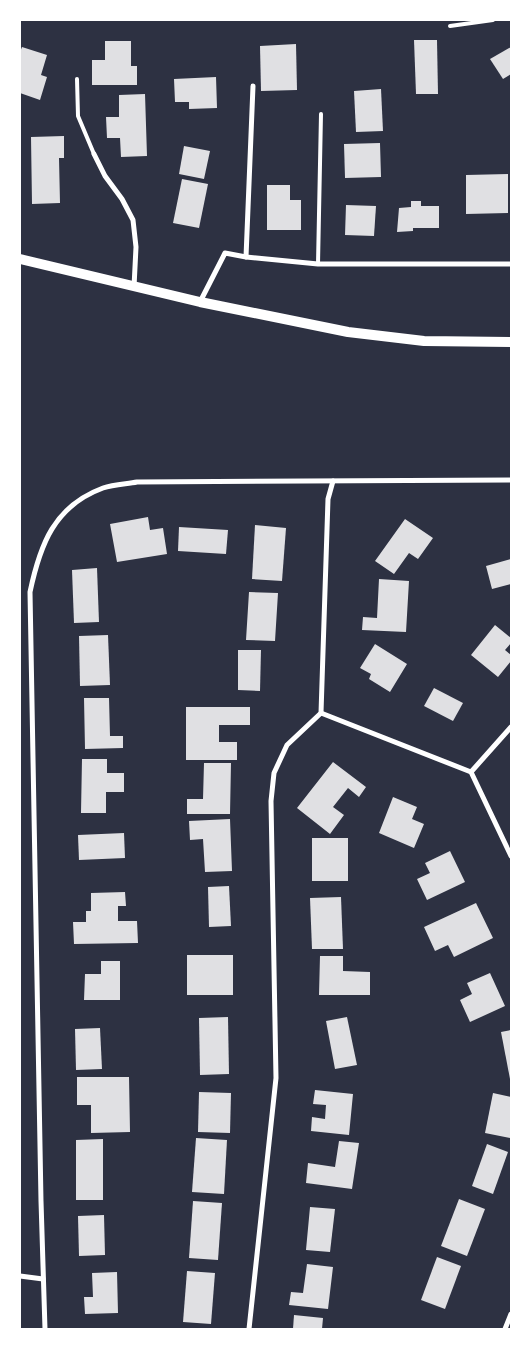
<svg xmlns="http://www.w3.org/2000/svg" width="531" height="1349" font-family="'DejaVu Sans',sans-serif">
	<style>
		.building { fill: #e0e0e3 }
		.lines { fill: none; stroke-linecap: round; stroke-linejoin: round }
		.service { stroke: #fff; stroke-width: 4 }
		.minor { stroke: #fff; stroke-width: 5 }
		.secondary { stroke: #fff; stroke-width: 10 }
	</style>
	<rect width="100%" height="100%" fill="#2d3142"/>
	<g class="building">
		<path d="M414,40h23l1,54h-22z"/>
		<path d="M105,41h26v25h6v19h-45v-25h13z"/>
		<path d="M296,44l1,46 -36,1 -1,-45z"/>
		<path d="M22,47l25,8 -6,20 6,2 -7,23 -20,-7v-41z"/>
		<path d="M511,47v27l-8,5 -13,-20z"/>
		<path d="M216,77l1,31 -28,1v-7h-14l-1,-23z"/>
		<path d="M381,89l2,42 -27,1 -2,-41z"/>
		<path d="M145,94l2,62 -26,1 -1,-19h-13l-1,-21h13v-22z"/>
		<path d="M64,136v22h-5l1,45 -28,1 -1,-67z"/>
		<path d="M380,143l1,34 -36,1 -1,-34z"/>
		<path d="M184,146l26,5 -6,28 -25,-5z"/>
		<path d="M508,174v39l-42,1v-39z"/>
		<path d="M182,179l26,5 -9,44 -26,-5z"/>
		<path d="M267,185h23v15h11v30h-34z"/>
		<path d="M411,201h10v5h18v22h-26v3l-16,1 2,-24 12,-1z"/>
		<path d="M346,205l30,1 -2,30 -29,-1z"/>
		<path d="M148,517l2,13 13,-2 4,26 -50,8 -7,-38z"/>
		<path d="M405,519l28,19 -15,21 -9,-6 -15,21 -19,-13z"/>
		<path d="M255,525l31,3 -4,53 -30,-2z"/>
		<path d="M179,527l49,3 -2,24 -48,-3z"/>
		<path d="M511,559v25l-19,5 -6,-23z"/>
		<path d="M97,568l2,54 -25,1 -2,-53z"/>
		<path d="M379,579l30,2 -3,51 -44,-2 1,-13 14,1z"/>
		<path d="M249,592l29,1 -3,48 -29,-1z"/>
		<path d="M495,625l16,13v5l-6,7 6,5v6l-13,16 -27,-22z"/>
		<path d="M108,635l2,50 -30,1 -1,-50z"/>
		<path d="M375,644l32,20 -17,28 -21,-13 2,-5 -11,-6z"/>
		<path d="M238,650h23l-1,41 -22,-1z"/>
		<path d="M434,688l29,15 -10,18 -29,-15z"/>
		<path d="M84,698h25l1,38h13v12l-38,1z"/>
		<path d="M186,707h64v18h-31v17h18v18h-51z"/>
		<path d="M82,759h25v14h17v19h-18v21h-25z"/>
		<path d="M333,762l33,25 -7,10 -11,-9 -15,19 11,8 -14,19 -33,-26z"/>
		<path d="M204,763h27l-1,51h-43v-15h16z"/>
		<path d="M393,797l24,10 -5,12 12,5 -10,24 -35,-15z"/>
		<path d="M230,819l2,52 -27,1 -2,-33 -13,1 -1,-19z"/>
		<path d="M124,833l1,25 -46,2 -1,-25z"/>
		<rect x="312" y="838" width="36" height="43"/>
		<path d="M450,851l15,31 -38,18 -10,-21 13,-6 -5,-10z"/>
		<path d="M229,886l2,40 -22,1 -1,-40z"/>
		<path d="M125,892l1,14h-8v15h19l1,22 -64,1 -1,-22h13v-11h5v-18z"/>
		<path d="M341,897l2,52h-31l-2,-51z"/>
		<path d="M476,903l17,35 -39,19 -6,-12 -13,6 -11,-24z"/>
		<rect x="187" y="955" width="46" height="40"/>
		<path d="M320,956h23v15l27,1v23h-51z"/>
		<path d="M101,961h19v39h-36l1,-26h16z"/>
		<path d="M490,973l15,33 -35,16 -10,-22 12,-6 -5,-11z"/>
		<path d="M228,1017l1,57 -29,1 -1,-57z"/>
		<path d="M347,1017l10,48 -22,4 -9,-48z"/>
		<path d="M100,1028l2,41 -26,1 -1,-41z"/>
		<path d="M511,1030v49h-1l-9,-47z"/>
		<path d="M77,1077h52l1,55 -39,1v-28h-14z"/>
		<path d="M315,1090l38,4 -4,41 -38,-4 1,-14 13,2 1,-14 -13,-1z"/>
		<path d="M199,1092l32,1 -1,40 -32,-1z"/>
		<path d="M493,1093l18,4 -1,41 -25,-5z"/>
		<path d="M196,1138l31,2 -3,54 -32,-2z"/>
		<path d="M103,1139v61h-27v-60z"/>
		<path d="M339,1141l20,2 -7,46 -46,-6 2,-20 27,4z"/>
		<path d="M487,1144l21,8 -15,42 -21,-8z"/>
		<path d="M459,1199l26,10 -18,47 -26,-10z"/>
		<path d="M193,1201l29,2 -4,57 -29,-2z"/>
		<path d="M310,1207l25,2 -5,43 -24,-2z"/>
		<path d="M104,1215l1,40 -26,1 -1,-40z"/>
		<path d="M437,1257l24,9 -16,43 -24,-9z"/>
		<path d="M307,1264l26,3 -5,42 -39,-4 2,-13 12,1z"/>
		<path d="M187,1271l28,2 -4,51 -28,-2z"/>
		<path d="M117,1272l1,41 -33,1 -1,-17h9l-1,-24z"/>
		<path d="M294,1315l29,3 -1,11h-29z"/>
	</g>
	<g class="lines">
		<g class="service">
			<path d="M450,26l43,-6"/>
			<path d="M77,79l1,37 16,38"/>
			<path d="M318,264l3,-150"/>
		</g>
		<g class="minor">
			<path d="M94,154l11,22 17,23 11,21 3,27 -2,40"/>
			<path d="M246,257l72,7h193"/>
			<path d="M200,302l25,-49 21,4 7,-171"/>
			<path d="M321,713l150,59 40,84"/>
			<path d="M471,772l40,-45"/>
			<path d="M20,1276l23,3"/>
			<path d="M45,1329l-4,-128 -11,-609c10,-47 24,-86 73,-104 11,-4 24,-4 34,-6l374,-2"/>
			<path d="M249,1329l27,-251 -5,-277 3,-28 13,-28 34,-32 7,-214 5,-18"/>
			<path d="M505,1329l6,-15"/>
		</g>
		<path class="secondary" d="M20,259l180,43 148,30 76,9 87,1"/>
	</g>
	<rect width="531" height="1349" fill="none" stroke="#ffffff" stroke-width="42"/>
</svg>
